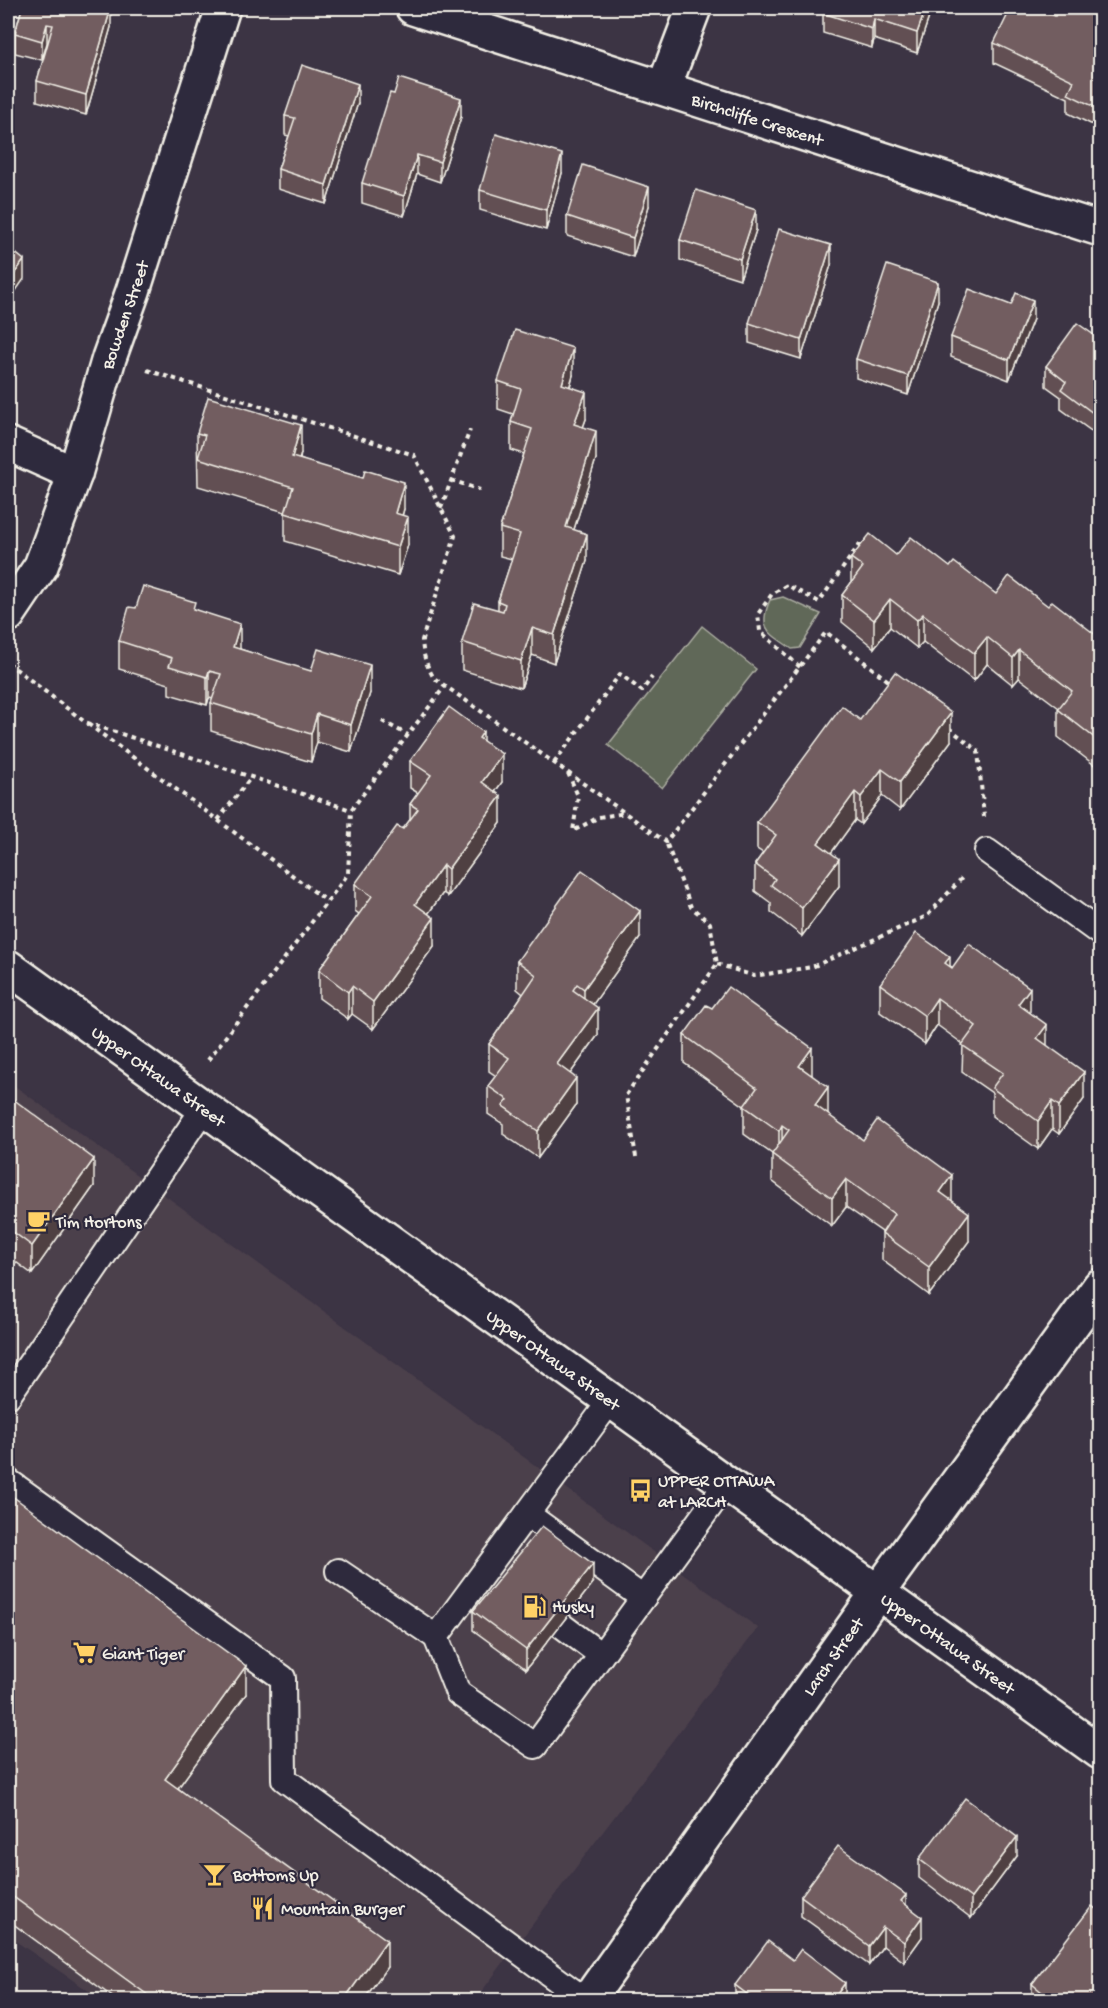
<svg xmlns="http://www.w3.org/2000/svg" width="1108" height="2008" font-family="'Gochi Hand',sans-serif">
	<style>
		.built { fill: #4c404c }
		.green { fill: #616759; stroke: #aaaca0; stroke-width: 1.5 }
		.lines { fill: none; stroke-linecap: round; stroke-linejoin: round }
		.lane-casing { stroke: #f4f1e8; stroke-width: 28 }
		.street-casing { stroke: #f4f1e8; stroke-width: 38 }
		.secondary-casing { stroke: #f4f1e8; stroke-width: 38 }
		.path { stroke: #f4f1e8; stroke-width: 4; stroke-dasharray: 4.5 4.5; stroke-linecap: butt }
		.lane { stroke: #2f2a3d; stroke-width: 24 }
		.street { stroke: #2f2a3d; stroke-width: 33 }
		.secondary { stroke: #2f2a3d; stroke-width: 33 }
		.wall { fill: #625053; stroke: #f4f1e8; stroke-width: 1.5 }
		.shaded-wall { fill: #504143; stroke: #f4f1e8; stroke-width: 1.5 }
		.building { fill: #725d60; stroke: #f4f1e8; stroke-width: 1.5 }
		.labels { text-anchor: middle; stroke-width: 4.5; stroke-linejoin: round; paint-order: stroke }
		.street-label { font-size: 18px; fill: #f4f1e8; stroke: #2f2a3d }
		.poi-label { font-size: 18px; fill: #f4f1e8; stroke: #2f2a3d; text-anchor: start }
	</style>
	<rect width="100%" height="100%" fill="#3c3444"/>
	<filter id="ink" filterUnits="userSpaceOnUse"><feTurbulence type="fractalNoise" baseFrequency=".0167" numOctaves="2"/><feDisplacementMap in="SourceGraphic" scale="12" xChannelSelector="R" yChannelSelector="G"/><feConvolveMatrix kernelMatrix="1 2 1 2 8 2 1 2 1" color-interpolation-filters="sRGB"/></filter>
	<g filter="url(#ink)">
		<path class="built" d="M8,1081l750,547 -283,372h-373l-94,-64z"/>
		<g class="green">
			<path d="M783,597l38,17 -21,34 -8,1c-22,-16 -35,-19 -22,-49z"/>
			<path d="M702,626l54,43 -94,119 -54,-43z"/>
		</g>
		<g class="lines">
			<defs>
				<g id="lane">
					<path d="M987,851l113,82"/>
					<path d="M8,1396l196,-288"/>
					<path d="M611,1400l-175,237 22,56 77,53 192,-263"/>
					<path d="M8,1481l275,197 1,101 301,221"/>
					<path d="M527,1514l116,84"/>
					<path d="M338,1571l98,66"/>
					<path d="M561,1625l40,30"/>
				</g>
				<g id="street">
					<path id="s1" d="M413,8l687,221"/>
					<path d="M664,87l30,-79"/>
					<path d="M8,444l67,30"/>
					<path id="s2" d="M8,615l33,-49 34,-92 34,-116 24,-67 90,-283"/>
					<path id="s3" d="M588,2000l290,-408 222,-306"/>
				</g>
				<g id="secondary">
					<path id="s4" d="M8,967l1092,785"/>
				</g>
			</defs>
			<use href="#lane" class="lane-casing"/>
			<use href="#street" class="street-casing"/>
			<use href="#secondary" class="secondary-casing"/>
			<g class="path">
				<path d="M147,370l267,85 41,81 -33,104c1,15 4,25 12,38l232,164 160,-210 65,51"/>
				<path d="M451,480l29,10"/>
				<path d="M441,508l29,-78"/>
				<path d="M8,663l77,59 266,88"/>
				<path d="M800,667l-40,-36 -2,-17 14,-20 15,-9 32,17 42,-60 5,4"/>
				<path d="M382,721l26,14"/>
				<path d="M88,724l239,177"/>
				<path d="M949,728l29,23 6,66"/>
				<path d="M554,763l66,-89 22,17 10,-14"/>
				<path d="M568,773l10,23 -5,35 26,-14 27,-4"/>
				<path d="M218,820l34,-44"/>
				<path d="M717,964l37,12 58,-9 115,-51 35,-38"/>
				<path d="M208,1060l140,-186 3,-64 94,-124"/>
				<path d="M636,1157l-10,-62 91,-131 -7,-41 -19,-16 -25,-65"/>
			</g>
			<use href="#lane" class="lane"/>
			<use href="#street" class="street"/>
			<use href="#secondary" class="secondary"/>
		</g>
		<g class="wall">
			<path d="M22,8l89,19 -25,88 -49,-14v-20l11,-37 -1,-1 -5,17 -27,-7v-20z"/>
			<path d="M825,8h107l-15,45 -43,-14 -2,9 -49,-15v-20z"/>
			<path d="M1101,12v117l-33,-16v-15l-74,-35v-20l61,-27z"/>
			<path d="M358,103l-32,101 -48,-15v-20l11,-33 -4,-1v-19z"/>
			<path d="M461,117l-21,65 -23,-8 -13,42 -42,-13v-20z"/>
			<path d="M562,173l-16,57 -66,-20v-20z"/>
			<path d="M649,206l-16,51 -66,-21v-20z"/>
			<path d="M756,230l-16,49 -60,-19v-20z"/>
			<path d="M831,265l-30,94 -52,-16v-20z"/>
			<path d="M938,301l-30,94 -52,-17v-19z"/>
			<path d="M1033,319l-24,61 -58,-23v-20z"/>
			<path d="M1101,340v98l-40,-29v-12l-15,-11v-20z"/>
			<path d="M573,375l-3,12 16,32 -3,8 13,32 -22,70 13,32 -33,102 -22,-8 -11,33 -59,-18v-28l36,-32v-9l14,-42 -12,-3v-28l24,-74 -13,-4v-28l2,-8 -15,-5v-28z"/>
			<path d="M197,433l104,20 -1,6 104,50 -2,7 6,29 -10,30 -113,-34v-29l-87,-26z"/>
			<path d="M896,555l54,12 46,27 52,12 53,33v131l-43,-33v-28l1,-1 -40,-30 -6,7 -26,-21 -13,17 -51,-39 -6,6 -27,-21 -16,21 -32,-26v-27l9,-12v-25z"/>
			<path d="M136,608l59,1 45,40 130,44 -19,59 -34,-10 -6,20 -100,-31v-28l2,-4 -4,-1 -2,7 -38,-11v-10l-50,-15v-28z"/>
			<path d="M860,720l91,21 -51,69 -18,-14 -21,28 -6,-4 -24,33 8,33 -37,50 -31,-24v-9l-16,-12v-27l8,-11 -6,-4v-27z"/>
			<path d="M483,741l19,41 -7,10 6,31 -53,73 -5,-3 -15,21 6,32 -61,83 -21,-15 -4,5 -29,-21v-28l40,-56 -4,-3v-27l48,-55 7,-9v-16l8,-11 -8,-5v-27z"/>
			<path d="M640,938l-47,66 5,31 -28,39 6,31 -38,53 -35,-24v-10l-15,-10v-28l8,-10 -7,-5v-27l34,-50 -6,-5v-28z"/>
			<path d="M950,966l80,47 17,33 37,53 -25,35 -7,-5 -14,20 -46,-33v-23l-30,-21 1,-28 -26,-19 -12,19 -45,-32v-28z"/>
			<path d="M684,1035l128,40 16,40 35,25 89,61 17,40 -40,54 -47,-35v-28l-36,-25 -14,19 -60,-45v-27l-28,-20v-28l-60,-43z"/>
			<path d="M8,1106l86,80 -62,88 -24,-18z"/>
			<path d="M8,1493l238,201 -68,94 209,179 -24,34h-245l-110,-81z"/>
			<path d="M593,1583l-67,86 -53,-39v-19z"/>
			<path d="M1017,1856l-46,62 -52,-40v-19z"/>
			<path d="M801,1896l105,9 16,32 -18,25 -21,-16 -14,19 -68,-49z"/>
			<path d="M1032,1984l69,17h-69z"/>
			<path d="M735,1985l110,16h-110z"/>
		</g>
		<g class="shaded-wall">
			<path d="M111,8v19l-25,88v-20z"/>
			<path d="M926,8h6l-15,45v-20z"/>
			<path d="M874,19v20l-2,9v-19z"/>
			<path d="M1101,19v20l-8,-4z"/>
			<path d="M47,24v19l-5,17v-19z"/>
			<path d="M358,84v19l-32,101v-19z"/>
			<path d="M461,98v19l-21,65v-20z"/>
			<path d="M562,154v19l-16,57v-20z"/>
			<path d="M417,155v19l-13,42v-20z"/>
			<path d="M649,187v19l-16,51v-19z"/>
			<path d="M756,210v20l-16,49v-20z"/>
			<path d="M831,245v20l-30,94v-19z"/>
			<path d="M24,260v19l-16,23v-19z"/>
			<path d="M938,282v19l-30,94v-19z"/>
			<path d="M1033,300v19l-24,61v-20z"/>
			<path d="M573,348v27l-11,37v-28z"/>
			<path d="M586,392v27l-12,33v-28z"/>
			<path d="M301,425v28l-9,32v-28z"/>
			<path d="M596,431v28l-30,96v-28z"/>
			<path d="M404,482v27l-9,32v-28z"/>
			<path d="M408,517v28l-10,30v-28z"/>
			<path d="M587,534v27l-33,102v-28z"/>
			<path d="M890,599v28l-16,21v-28z"/>
			<path d="M923,614v28l-6,6v-28z"/>
			<path d="M240,624v27l-7,-4z"/>
			<path d="M532,628v27l-11,33v-27z"/>
			<path d="M987,637v27l-13,17v-28z"/>
			<path d="M1019,650v28l-6,7v-27z"/>
			<path d="M370,665v28l-19,59v-27z"/>
			<path d="M209,671v27l-2,7v-28z"/>
			<path d="M951,713v28l-51,69v-28z"/>
			<path d="M317,714v28l-6,20v-28z"/>
			<path d="M483,732v27l-4,-21z"/>
			<path d="M502,754v28l-20,28v-28z"/>
			<path d="M882,769v27l-21,28v-27z"/>
			<path d="M855,792v28l-37,51v-28z"/>
			<path d="M501,796v27l-53,73v-27z"/>
			<path d="M839,859v27l-37,50v-28z"/>
			<path d="M443,865v28l-28,39v-28z"/>
			<path d="M640,911v27l-56,79v-28z"/>
			<path d="M434,918v28l-61,83v-27z"/>
			<path d="M950,957v28l-5,-22z"/>
			<path d="M352,986v28l-4,5v-27z"/>
			<path d="M1030,988v27l-12,-11z"/>
			<path d="M937,998v27l-12,19v-28z"/>
			<path d="M598,1008v27l-41,57v-28z"/>
			<path d="M1047,1025v28l-10,-15z"/>
			<path d="M812,1048v28l-13,-10z"/>
			<path d="M1084,1072v27l-25,35v-28z"/>
			<path d="M576,1078v27l-38,53v-27z"/>
			<path d="M828,1087v28l-13,18v-28z"/>
			<path d="M1052,1101v28l-14,20v-28z"/>
			<path d="M782,1125v28l-3,6v-28z"/>
			<path d="M94,1159v27l-62,88v-28z"/>
			<path d="M952,1175v28l-12,-11z"/>
			<path d="M846,1179v28l-14,19v-28z"/>
			<path d="M969,1213v28l-40,54v-28z"/>
			<path d="M593,1564v19l-67,86v-19z"/>
			<path d="M246,1666v28l-81,112v-27z"/>
			<path d="M1017,1837v19l-46,62v-20z"/>
			<path d="M906,1895v19l-5,-13z"/>
			<path d="M922,1917v20l-18,25v-20z"/>
			<path d="M883,1927v19l-14,19v-19z"/>
			<path d="M387,1940v27l-24,34h-20z"/>
			<path d="M845,1983v18h-13z"/>
		</g>
		<g class="building">
			<path d="M22,8h89l-25,87 -49,-14 16,-56 -6,-1 -5,17 -27,-8z"/>
			<path d="M825,8h101l-9,25 -43,-14 -2,10 -49,-16z"/>
			<path d="M1011,8h27l17,8 4,-8h32l10,4v7l-8,16 8,4v71l-33,-16 6,-13 -80,-38z"/>
			<path d="M302,65l56,19 -32,101 -48,-16 17,-51 -10,-2z"/>
			<path d="M399,78l62,20 -21,64 -23,-7 -13,41 -42,-13 28,-90 4,1z"/>
			<path d="M496,134l66,20 -16,56 -66,-20z"/>
			<path d="M583,165l66,22 -16,51 -66,-22z"/>
			<path d="M696,190l60,20 -16,49 -60,-19z"/>
			<path d="M779,229l52,16 -30,95 -52,-17z"/>
			<path d="M8,247l16,13 -16,23z"/>
			<path d="M887,265l51,17 -30,94 -52,-17z"/>
			<path d="M969,289l42,16 5,-12 17,7 -24,60 -58,-23z"/>
			<path d="M1077,323l24,17v79l-40,-30 5,-7 -20,-16z"/>
			<path d="M515,330l58,18 -11,36 24,8 -12,32 22,7 -30,96 21,7 -33,101 -22,-7 -11,33 -59,-19 12,-39 29,8 2,-7 -7,-3 22,-67 -20,-6 32,-99 -21,-7 10,-33 -23,-8z"/>
			<path d="M208,397l93,28 -9,32 71,21 2,-8 39,12 -9,31 13,4 -10,30 -113,-34 8,-26 -95,-29 7,-23 -8,-2z"/>
			<path d="M870,534l26,21 15,-18 39,30 4,-5 42,32 13,-18 39,30 4,-5 49,38v104l-43,-34 14,-18 -53,-41 -6,8 -26,-21 -13,16 -51,-39 -6,6 -27,-21 -16,21 -32,-25 21,-28 -12,-9z"/>
			<path d="M143,586l52,16 -2,7 47,15 -7,23 78,24 7,-22 52,16 -19,60 -34,-11 -6,20 -100,-31 10,-29 -12,-3 -2,6 -38,-11 3,-8 -53,-17 10,-34 7,1z"/>
			<path d="M895,672l56,41 -51,69 -18,-13 -21,28 -6,-5 -37,51 21,16 -37,49 -31,-23 4,-6 -20,-15 21,-29 -19,-13 85,-116 18,14z"/>
			<path d="M449,707l34,25 -4,6 23,16 -20,28 19,14 -53,73 -5,-4 -28,39 19,14 -61,84 -21,-16 -4,6 -29,-22 53,-74 -17,-12 42,-58 6,3 15,-20 -8,-5 21,-29 -21,-14z"/>
			<path d="M582,870l58,41 -56,78 -7,-5 -4,6 25,18 -41,56 19,14 -38,53 -35,-25 5,-6 -20,-14 21,-28 -20,-14 47,-69 -19,-14z"/>
			<path d="M916,933l34,24 -5,6 7,5 17,-24 61,44 -12,16 29,21 -10,13 47,34 -25,34 -7,-5 -14,20 -46,-33 11,-15 -41,-28 14,-19 -39,-28 -12,18 -45,-32z"/>
			<path d="M728,987l84,61 -13,18 29,21 -13,18 48,35 14,-20 75,55 -12,17 29,21 -40,54 -47,-34 12,-19 -48,-35 -14,19 -60,-44 17,-24 -7,-5 -3,6 -35,-25 13,-18 -73,-53 22,-30 6,3z"/>
			<path d="M13,1099l81,60 -62,87 -24,-18v-122z"/>
			<path d="M8,1493l238,173 -81,113 222,161 -44,61h-187l-148,-108z"/>
			<path d="M542,1526l51,38 -67,86 -53,-39z"/>
			<path d="M965,1798l52,39 -46,61 -52,-39z"/>
			<path d="M838,1846l68,49 -5,6 21,16 -18,25 -21,-15 -14,19 -68,-50z"/>
			<path d="M1092,1906l9,7v88h-48l-21,-17z"/>
			<path d="M768,1941l25,19 8,-11 44,34 -13,18h-76l-21,-16z"/>
			<path d="M724,1997l5,4h-8z"/>
		</g>
	</g>
	<defs>
		<symbol id="cafe-bare" viewBox="-9 -9 18 18"><path d="M-5.5-4.5H6V0H3Q3 3.5 0 3.5H-2.5Q-5.5 3.5-5.5 0ZM3-3.2v2h1.7v-2ZM-6 4.5H4V6H-6Z" fill="#ffd166" stroke="#2f2a3d" stroke-width="2.5" paint-order="stroke"/></symbol>
		<symbol id="bus-bare" viewBox="-9 -9 18 18"><path d="M-5-6H5V4H4V6H2V4H-2V6H-4V4H-5ZM-3.5-4V0h7V-4ZM-3.5 1.2v1.5H-2V1.2ZM2 1.2v1.5H3.5V1.2Z" fill="#ffd166" stroke="#2f2a3d" stroke-width="2.5" paint-order="stroke"/></symbol>
		<symbol id="fuel-bare" viewBox="-9 -9 18 18"><path d="M-5.5-6h7V0h2V4h1.3V-2.5L3-4.5l.8-.8L6-3V5H2.5V1h-1V6h-7ZM-4.2-4.7v3.2H.2V-4.7Z" fill="#ffd166" stroke="#2f2a3d" stroke-width="2.5" paint-order="stroke"/></symbol>
		<symbol id="supermarket-bare" viewBox="-9 -9 18 18"><path d="M-6-5.5h2.5l.6 2H6L4.5 2H-2.5L-4.4-4H-6ZM-1.5 3.2a1.3 1.3 0 1 0 .1 0ZM3 3.2a1.3 1.3 0 1 0 .1 0Z" fill="#ffd166" stroke="#2f2a3d" stroke-width="2.5" paint-order="stroke"/></symbol>
		<symbol id="bar-bare" viewBox="-9 -9 18 18"><path d="M-6-5H6L.8 .8V4.5H3.5V6h-7V4.5H-.8V.8Z" fill="#ffd166" stroke="#2f2a3d" stroke-width="2.5" paint-order="stroke"/></symbol>
		<symbol id="restaurant-bare" viewBox="-9 -9 18 18"><path d="M-5-6h1v4h1v-4h1v4h1v-4h1v5L-1.5 .5V6h-2V.5L-5-1ZM5-6V6H3V1.5H1.5Q1.5-4 5-6Z" fill="#ffd166" stroke="#2f2a3d" stroke-width="2.5" paint-order="stroke"/></symbol>
	</defs>
	<g fill-rule="evenodd">
		<use href="#cafe-bare" x="22" y="1204" width="33" height="33"/>
		<use href="#bus-bare" x="624" y="1474" width="33" height="33"/>
		<use href="#fuel-bare" x="518" y="1590" width="33" height="33"/>
		<use href="#supermarket-bare" x="68" y="1636" width="33" height="33"/>
		<use href="#bar-bare" x="198" y="1858" width="33" height="33"/>
		<use href="#restaurant-bare" x="246" y="1892" width="33" height="33"/>
	</g>
	<g class="labels">
		<g class="street-label">
			<text dy="6" stroke="none"><textPath href="#s1" startOffset="362">Birchcliffe Crescent</textPath></text>
			<text dy="6" stroke="none"><textPath href="#s2" startOffset="324">Bowden Street</textPath></text>
			<text dy="6" stroke="none"><textPath href="#s4" startOffset="186">Upper Ottawa Street</textPath></text>
			<text dy="6" stroke="none"><textPath href="#s4" startOffset="672">Upper Ottawa Street</textPath></text>
			<text dy="6" stroke="none"><textPath href="#s4" startOffset="1158">Upper Ottawa Street</textPath></text>
			<text dy="6" stroke="none"><textPath href="#s3" startOffset="422">Larch Street</textPath></text>
		</g>
		<g class="poi-label">
			<text x="56" y="1227">Tim Hortons</text>
			<text x="658" y="1486">UPPER OTTAWA<tspan x="658" dy="21">at LARCH</tspan></text>
			<text x="552" y="1612">Husky</text>
			<text x="102" y="1659">Giant Tiger</text>
			<text x="233" y="1880">Bottoms Up</text>
			<text x="281" y="1914">Mountain Burger</text>
		</g>
	</g>
	<rect width="1108" height="2008" fill="none" stroke="#2f2a3d" stroke-width="30"/>
	<rect x="15" y="15" width="1078" height="1978" fill="none" stroke="#f4f1e8" stroke-width="2" filter="url(#ink)"/>
</svg>
